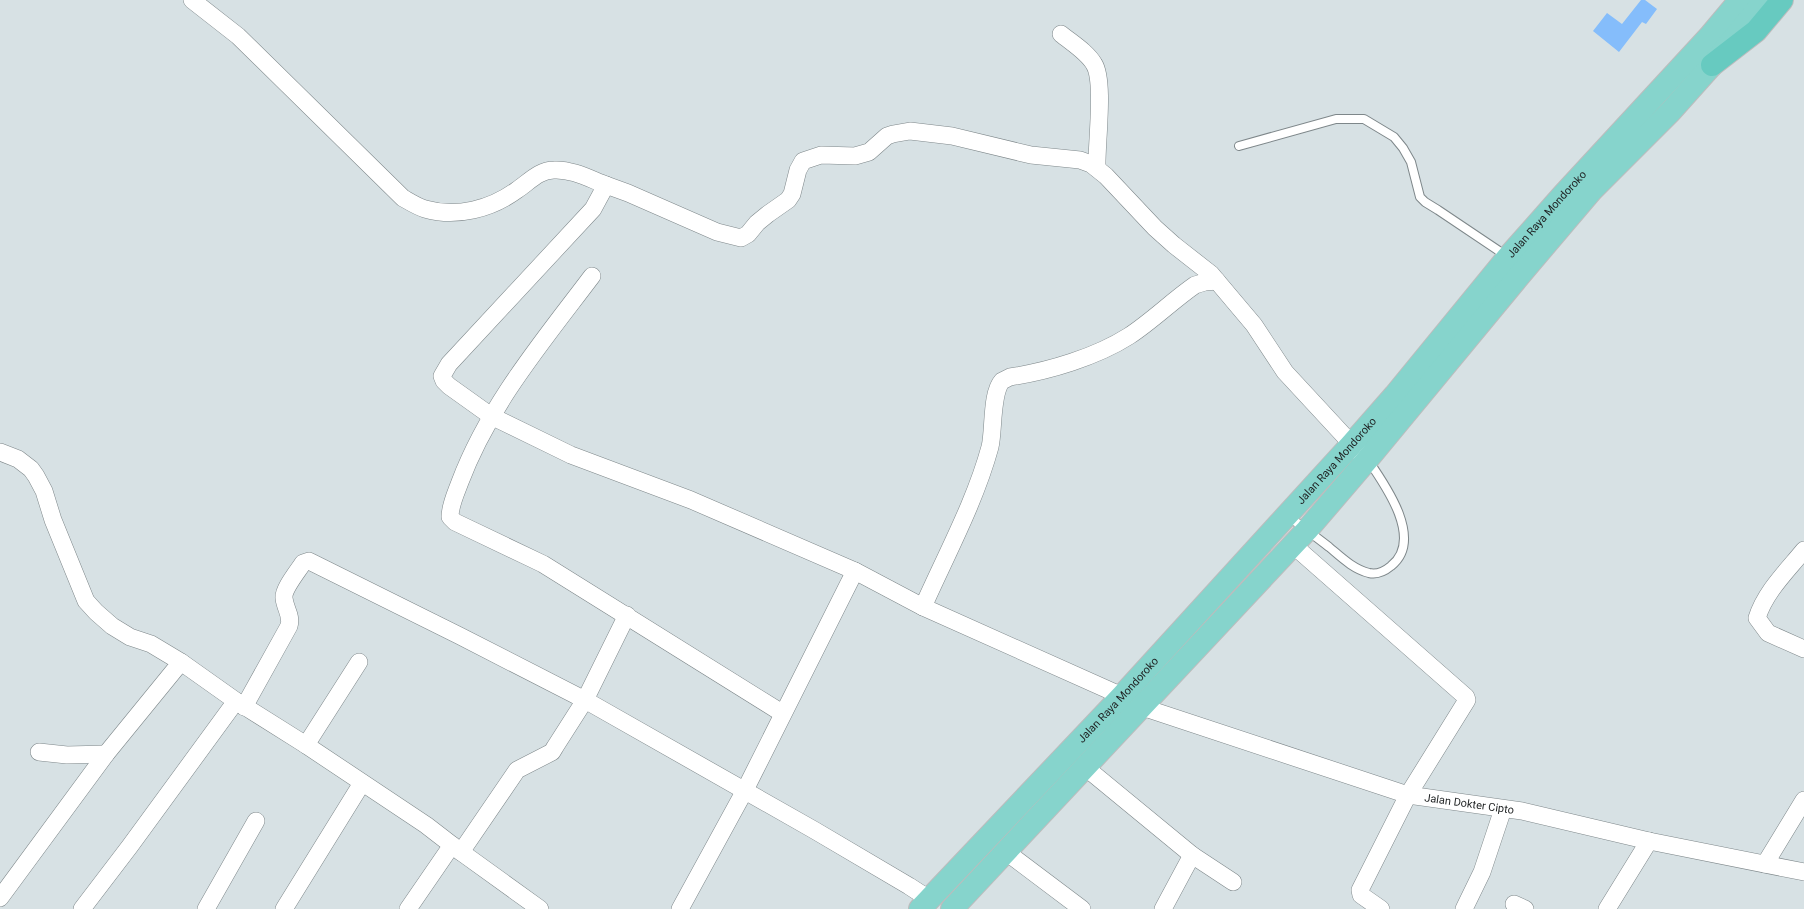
<svg xmlns="http://www.w3.org/2000/svg" width="1804" height="909" font-family="Roboto,sans-serif">
	<style>
		.building { fill: #85bdfb }
		.lines { fill: none; stroke-linecap: round; stroke-linejoin: round }
		.service-casing { stroke: #7e878a; stroke-width: 10 }
		.minor-casing { stroke: #7e878a; stroke-width: 18 }
		.trunk-casing { stroke: #bcbcbd; stroke-width: 24 }
		.motorway-casing { stroke: #bcbcbd; stroke-width: 24 }
		.service { stroke: #fff; stroke-width: 8 }
		.minor { stroke: #fff; stroke-width: 17 }
		.trunk { stroke: #86d4cc; stroke-width: 22 }
		.motorway { stroke: #67cac0; stroke-width: 22 }
		.labels { text-anchor: middle; stroke-width: 3.5; stroke-linejoin: round; paint-order: stroke }
		.street-label { font-size: 11px; fill: #1e2122; stroke: #fff }
	</style>
	<rect width="100%" height="100%" fill="#d7e1e4"/>
	<path class="building" d="M1641,0h4l12,9 -11,15 -4,-2 -23,30 -26,-21 14,-18 15,11z"/>
	<g class="lines">
		<defs>
			<g id="service">
				<path d="M1239,146l97,-27h28l30,18 9,11 8,14 9,35 5,5 13,8 70,47"/>
				<path d="M1287,515c14,11 28,21 42,32 12,10 24,22 40,26 9,2 16,-2 22,-7 33,-26 -5,-80 -23,-106"/>
			</g>
			<g id="minor">
				<path d="M192,0l46,36 165,162c7,4 15,9 22,11 32,9 66,0 92,-19 12,-8 22,-20 37,-20 18,-1 36,9 52,15l-13,24 -144,155 -7,12 2,5 5,5 42,30 80,39 120,45 164,71 68,36 199,89"/>
				<path d="M1061,34c11,9 26,18 33,30 11,17 2,82 3,104"/>
				<path d="M606,185l22,8 89,39 24,6 7,-4 9,-11 11,-9 20,-14 4,-6 6,-24 5,-9 18,-6 34,1 14,-4 18,-16 6,-2 17,-3 42,5 79,19 49,5 11,4 15,12 49,52 19,17 37,29 43,51 31,47 75,81"/>
				<path d="M592,276c-49,65 -103,129 -132,206 -4,11 -10,23 -10,35l5,5 88,42 239,149"/>
				<path d="M0,452l18,7 13,10 5,7 8,15 9,29 33,81 10,11 16,14 18,11 21,7 30,18 -75,92 -106,144"/>
				<path d="M1293,545l173,152 1,3 -59,95 -48,95 1,5 20,14"/>
				<path d="M1804,550c-17,21 -39,42 -47,68l11,15 36,16"/>
				<path d="M923,607c23,-52 52,-105 67,-160 4,-16 1,-54 12,-66 2,-1 6,-3 8,-4 39,-6 86,-20 119,-41 23,-15 43,-35 66,-51l10,-3 12,-1"/>
				<path d="M181,662l55,39 70,44 120,80 35,27 79,57"/>
				<path d="M244,707l45,-81c3,-11 -4,-17 -5,-28 -1,-9 14,-27 19,-35l6,-2 151,75 125,64 229,130 95,56 20,13"/>
				<path id="s1" d="M1142,707l266,88 114,16 127,30 155,31"/>
				<path d="M306,745l53,-83"/>
				<path d="M39,752l28,3 39,-1"/>
				<path d="M1085,767l107,88 41,27"/>
				<path d="M1005,851l77,58"/>
				<path d="M461,852l56,-82 35,-18 3,-5 30,-47 42,-85"/>
				<path d="M1765,864l39,-64"/>
				<path d="M1514,904l11,5"/>
				<path d="M82,909l48,-63 106,-145"/>
				<path d="M206,909l50,-88"/>
				<path d="M284,909l78,-126"/>
				<path d="M408,909l44,-64"/>
				<path d="M680,909l64,-117 111,-221"/>
				<path d="M1163,909l29,-54"/>
				<path d="M1464,909l18,-37 21,-63"/>
				<path d="M1607,909l42,-68"/>
			</g>
			<g id="trunk">
				<path id="s2" d="M920,909l202,-213 229,-251 44,-50 113,-138 55,-62 146,-158 31,-37"/>
				<path d="M952,909l355,-379 60,-70 157,-190 68,-80 78,-78 42,-47 53,-65"/>
			</g>
			<path id="motorway" d="M1712,65l44,-34 26,-31"/>
		</defs>
		<use href="#service" class="service-casing"/>
		<use href="#minor" class="minor-casing"/>
		<use href="#trunk" class="trunk-casing"/>
		<use href="#motorway" class="motorway-casing"/>
		<use href="#service" class="service"/>
		<use href="#minor" class="minor"/>
		<use href="#trunk" class="trunk"/>
		<use href="#motorway" class="motorway"/>
	</g>
	<g class="labels">
		<g class="street-label">
			<text dy="4" stroke="none"><textPath href="#s2" startOffset="936">Jalan Raya Mondoroko</textPath></text>
			<text dy="4" stroke="none"><textPath href="#s2" startOffset="612">Jalan Raya Mondoroko</textPath></text>
			<text dy="4" stroke="none"><textPath href="#s2" startOffset="288">Jalan Raya Mondoroko</textPath></text>
			<text dy="4" stroke="none"><textPath href="#s1" startOffset="342">Jalan Dokter Cipto</textPath></text>
		</g>
	</g>
</svg>
